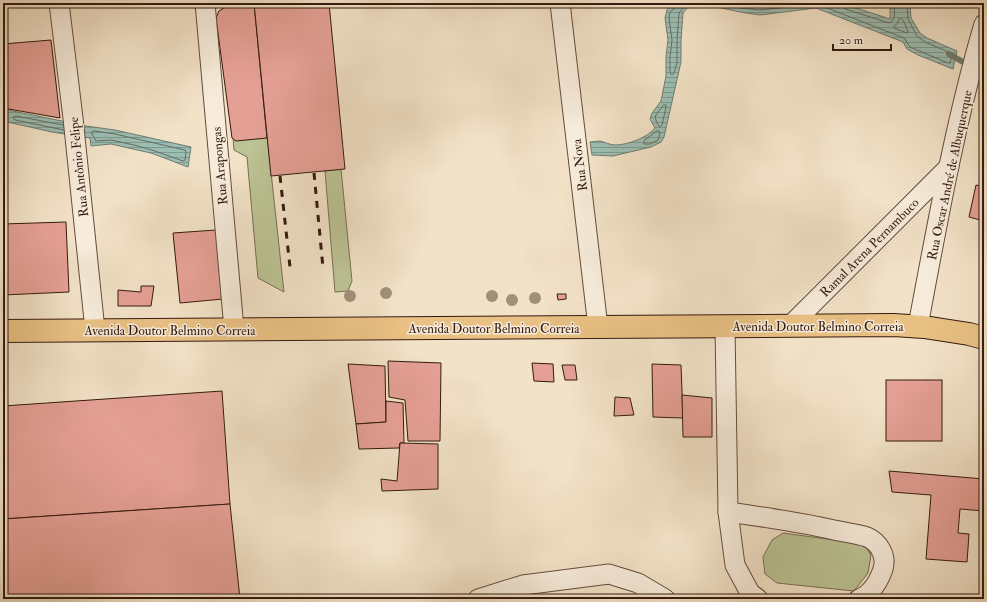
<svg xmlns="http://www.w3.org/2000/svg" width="987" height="602" font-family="'IM FELL Double Pica',serif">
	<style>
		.green { fill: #bcc394; stroke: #786e52 }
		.water { fill: url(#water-rules); stroke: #727c71 }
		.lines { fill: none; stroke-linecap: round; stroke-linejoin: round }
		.shore { stroke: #686c61; stroke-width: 1 }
		.stream { stroke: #727c71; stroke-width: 6 }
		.building { fill: #e5a095; stroke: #351a0f }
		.minor-casing { stroke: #644c3d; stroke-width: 21 }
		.major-casing { stroke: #351a0f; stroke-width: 24 }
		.minor { stroke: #f7ecdb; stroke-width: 19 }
		.major { stroke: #e9c184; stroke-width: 22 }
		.rail { stroke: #351a0f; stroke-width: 3; stroke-dasharray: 7 7; stroke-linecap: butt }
		.tree { fill: #a19078 }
		.labels { text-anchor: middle; stroke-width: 3; stroke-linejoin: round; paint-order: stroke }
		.street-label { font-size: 13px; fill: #351a0f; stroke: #f7ecdb }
	</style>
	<defs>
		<pattern id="water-rules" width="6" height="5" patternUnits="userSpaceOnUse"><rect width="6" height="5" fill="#9bbeb3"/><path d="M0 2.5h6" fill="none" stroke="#7f9a90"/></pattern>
	</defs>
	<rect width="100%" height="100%" fill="#f2e2c7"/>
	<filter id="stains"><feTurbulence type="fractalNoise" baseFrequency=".005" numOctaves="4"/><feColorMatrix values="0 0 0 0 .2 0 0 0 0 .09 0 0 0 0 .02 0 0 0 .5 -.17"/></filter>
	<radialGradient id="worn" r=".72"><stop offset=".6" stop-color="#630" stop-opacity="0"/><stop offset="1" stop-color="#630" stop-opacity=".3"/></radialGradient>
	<g class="green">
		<path d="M267,135l17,157 -26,-14 -11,-121 -13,-7 -1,-13z"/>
		<path d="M341,169l11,112 -4,10 -13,1 -10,-121z"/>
		<path d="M783,533l81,11 7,11 -3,18 -14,18 -77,-8 -12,-9 -2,-17 9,-17z"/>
	</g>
	<g class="water">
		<path d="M673,3h80l6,1 6,-1h76l49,16v-16h20l1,15 9,15 7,5 30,13 -4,18 -35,-14 -11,-6 -4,-7 -87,-34 -56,7 -20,-3 -23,-5 -25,-2 -4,2 -5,6 -2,27v22l-17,75 -3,5 -10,5 -38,9 -21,-1 -2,-13c3,0 7,-1 10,-1 5,1 10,4 15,4 12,0 32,-7 40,-17l-5,-9 2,-6 9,-12 5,-25v-19l2,-17 -3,-22 2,-8z"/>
		<path d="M3,109l59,12 24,5 29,4 76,17 -3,20 -37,-14 -18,-4 -22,-5 -20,2 -1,-8 -38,-6 -49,-11z"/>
	</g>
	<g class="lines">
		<g class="shore">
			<path d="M676,3v4l-6,5 -1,6 3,22 -2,17v16l2,2 2,-2 3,-11v-22l2,-27 6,-8 3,-2"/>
			<path d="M716,3l24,5 20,2 57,-6 87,34 6,9 38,16h2l2,-8 -1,-2 -26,-11 -8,-6 -9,-17 -1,-16"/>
			<path d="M739,3l21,2 21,-2"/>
			<path d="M842,3l1,4 2,2 44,14c8,-3 5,-13 5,-20"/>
			<path d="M899,19l2,-1 2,2 5,11 -1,2 -13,-5v-2l3,-2z"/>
			<path d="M664,105h2v2l-4,18 -3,2 -4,-9 1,-3z"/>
			<path d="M63,125l-47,-9 -3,1 2,3 49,10"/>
			<path d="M94,131l21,3 70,16 1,2 -1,8 -2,1 -31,-11 -18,-5 -23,-5 -15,1 -4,-7v-2z"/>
			<path d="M657,131h2l1,2 -2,7 -8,4h-6v-3z"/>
		</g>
		<path class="stream" d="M949,54l35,20"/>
	</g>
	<g class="building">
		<path d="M245,3h9l13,135 -31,3 -4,-3 -16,-120 3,-7 10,-6z"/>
		<path d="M254,3h75l16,166 -74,7z"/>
		<path d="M51,40l9,78 -57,-10v-64z"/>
		<path d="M976,185l8,2v34l-15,-4z"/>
		<path d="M66,222l3,70 -66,3v-71z"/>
		<path d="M216,230l7,69 -43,4 -7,-70z"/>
		<path d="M141,286h13l-3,20h-33v-16l23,2z"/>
		<path d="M557,294h9v5l-8,1z"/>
		<path d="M388,361l53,2 -1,78h-32l-3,-41 -16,-3z"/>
		<path d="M532,363l21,1 1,18 -20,-1z"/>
		<path d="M348,364l37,2 1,56 -30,2z"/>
		<path d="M652,364l29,1 2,53 -30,-1z"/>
		<path d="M562,365h13l2,15h-12z"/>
		<rect x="886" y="380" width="56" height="61"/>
		<path d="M222,391l8,113 -227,15v-113z"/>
		<path d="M682,395l30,3v39h-29z"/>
		<path d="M615,397l15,1 4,17 -20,1z"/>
		<path d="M386,401l17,2 1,40h-4l-1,5 -40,1 -3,-25 30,-2z"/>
		<path d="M400,443l38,1v45l-56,2 -1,-12 16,2z"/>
		<path d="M889,471l95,8v32l-24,-2 -2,24 11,1 -2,28 -41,-3 5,-64 -39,-3z"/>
		<path d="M230,504l10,95h-237v-80z"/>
	</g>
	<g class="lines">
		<defs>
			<g id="minor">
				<path d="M59,3l14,115 22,212"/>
				<path d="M205,3l29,326"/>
				<path d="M560,3l38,324"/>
				<path d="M790,326l159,-159"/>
				<path d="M918,326c19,-101 37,-203 66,-302"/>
				<path d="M725,327l3,185 7,53 15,28 8,6"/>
				<path d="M728,512c36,5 71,10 106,18 9,2 24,4 33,7 12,5 20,19 16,32 -4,12 -12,25 -24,30"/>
				<path d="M478,599l45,-14 86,-11 29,9 27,16"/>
			</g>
			<path id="major" d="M3,331l891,-6 30,2 45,7 15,4"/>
		</defs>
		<use href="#minor" class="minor-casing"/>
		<use href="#major" class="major-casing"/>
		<use href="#minor" class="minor"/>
		<use href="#major" class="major"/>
		<g class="rail">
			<path d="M314,173l9,95"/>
			<path d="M280,176l10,91"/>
		</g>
	</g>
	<g class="tree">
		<circle cx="386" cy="293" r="6"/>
		<circle cx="350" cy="296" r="6"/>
		<circle cx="492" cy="296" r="6"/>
		<circle cx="535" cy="298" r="6"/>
		<circle cx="512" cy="300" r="6"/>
	</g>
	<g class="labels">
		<g class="street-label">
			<text transform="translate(579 165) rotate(-97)" y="5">Rua Nova</text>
			<text transform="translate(219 166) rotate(-95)" y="5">Rua Arapongas</text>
			<text transform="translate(78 167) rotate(-96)" y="5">Rua Antônio Felipe</text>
			<text transform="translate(949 175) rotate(-78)" y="5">Rua Oscar André de Albuquerque</text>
			<text transform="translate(869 247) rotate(-45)" y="5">Ramal Arena Pernambuco</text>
			<text x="818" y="331">Avenida Doutor Belmino Correia</text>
			<text x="494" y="333">Avenida Doutor Belmino Correia</text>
			<text x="170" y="335">Avenida Doutor Belmino Correia</text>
		</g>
	</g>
	<rect width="987" height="602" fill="none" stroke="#f2e2c7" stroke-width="16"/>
	<rect x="4" y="4" width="979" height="594" fill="none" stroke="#351a0f" stroke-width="2"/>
	<rect x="8" y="8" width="971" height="586" fill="none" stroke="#351a0f"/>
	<path d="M833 44v6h58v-6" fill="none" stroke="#351a0f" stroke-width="2"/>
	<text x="839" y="44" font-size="12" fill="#351a0f" stroke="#f7ecdb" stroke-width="3" paint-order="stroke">20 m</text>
	<rect width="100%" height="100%" filter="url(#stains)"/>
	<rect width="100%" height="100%" fill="url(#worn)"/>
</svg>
